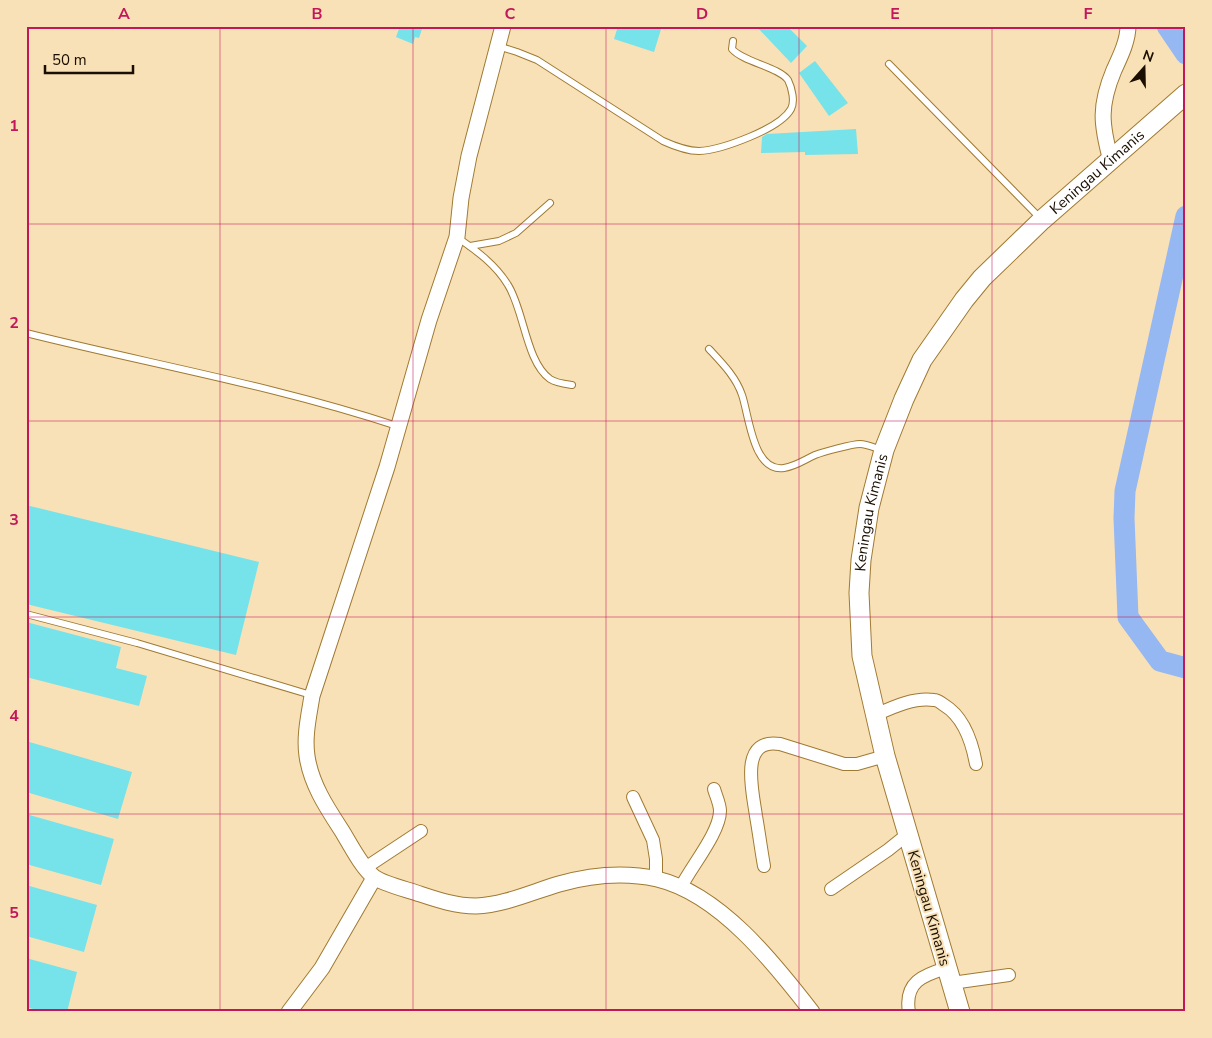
<svg xmlns="http://www.w3.org/2000/svg" width="1212" height="1038" font-family="'Nunito Sans',sans-serif">
	<style>
		.lines { fill: none; stroke-linecap: round; stroke-linejoin: round }
		.river { stroke: #95b7f2; stroke-width: 21 }
		.building { fill: #76e2e9 }
		.service-casing { stroke: #9f7a32; stroke-width: 8 }
		.minor-casing { stroke: #9f7a32; stroke-width: 14 }
		.tertiary-casing { stroke: #9f7a32; stroke-width: 17 }
		.primary-casing { stroke: #9f7a32; stroke-width: 21 }
		.service { stroke: #fff; stroke-width: 6 }
		.minor { stroke: #fff; stroke-width: 12 }
		.tertiary { stroke: #fff; stroke-width: 15 }
		.primary { stroke: #fff; stroke-width: 19 }
		.grid { fill: none; stroke: #c2185b; stroke-width: 1; stroke-opacity: 0.55 }
		.labels { text-anchor: middle; stroke-width: 4; stroke-linejoin: round; paint-order: stroke }
		.street-label { font-size: 15px; fill: #190e00; stroke: #f9e1b7 }
		.neatline { fill: none; stroke: #c2185b; stroke-width: 2 }
		.grid-label { font-size: 16px; text-anchor: middle; font-weight: bold; fill: #c2185b }
	</style>
	<rect width="100%" height="100%" fill="#f9e1b7"/>
	<g class="lines">
		<g class="river">
			<path d="M1167,26l19,28"/>
			<path d="M1186,216l-61,275 -1,27 4,99 32,44 26,7"/>
		</g>
	</g>
	<g class="building">
		<path d="M400,26h23l-4,12 -4,-1 -2,7 -17,-7z"/>
		<path d="M618,26h44l-8,26 -40,-13z"/>
		<path d="M756,26h31l20,20 -16,17z"/>
		<path d="M815,61l33,42 -19,13 -30,-43z"/>
		<path d="M856,129l2,25 -53,1v-3l-44,1 1,-16 5,-3z"/>
		<path d="M26,505l233,57 -23,93 -210,-51z"/>
		<path d="M26,622l95,25 -5,21 31,8 -8,30 -113,-29z"/>
		<path d="M26,741l106,31 -14,47 -92,-27z"/>
		<path d="M26,814l88,25 -13,46 -75,-21z"/>
		<path d="M26,885l71,20 -13,47 -58,-16z"/>
		<path d="M26,958l51,14 -10,40h-23l-18,-5z"/>
	</g>
	<g class="lines">
		<defs>
			<g id="service">
				<path d="M498,46l19,6 20,8 126,81c11,5 23,10 36,10 22,-1 81,-22 92,-42 4,-7 1,-21 -3,-29 -9,-13 -45,-18 -56,-31l1,-8"/>
				<path d="M889,64l152,155"/>
				<path d="M458,238c19,13 38,27 50,47 16,25 18,77 42,94 6,4 15,5 22,6"/>
				<path d="M470,246l29,-5 17,-8 34,-30"/>
				<path d="M26,333c124,31 250,53 371,93"/>
				<path d="M709,349c13,14 27,28 33,46 7,20 11,78 42,73 12,-2 20,-8 31,-13 8,-3 37,-11 45,-11 7,0 15,4 22,6"/>
				<path d="M26,614l111,29 174,52"/>
			</g>
			<g id="minor">
				<path d="M875,715c18,-8 39,-18 59,-15 4,0 7,3 10,5 20,12 28,37 32,59"/>
				<path d="M633,797l20,43 3,19v20"/>
				<path d="M764,866c-3,-17 -5,-33 -8,-50 -3,-23 -18,-79 24,-72l64,20h13l28,-8"/>
				<path d="M365,868l56,-37"/>
				<path d="M681,887c10,-20 39,-55 39,-76 0,-7 -4,-15 -6,-22"/>
				<path d="M831,889l57,-39 20,-16"/>
				<path d="M952,983l57,-8"/>
				<path d="M909,1012c-5,-30 14,-37 38,-44"/>
			</g>
			<g id="tertiary">
				<path d="M503,26l-34,130 -8,42 -4,39 -28,83 -42,147 -75,229c-3,19 -8,40 -5,60 4,28 20,52 35,75 8,13 20,37 32,46 9,7 35,13 46,17 18,6 36,12 56,12 28,-1 56,-14 83,-22 32,-9 66,-12 98,-5 63,15 117,84 155,133"/>
				<path d="M1111,161c-10,-37 -12,-55 3,-91 6,-13 14,-29 14,-44"/>
				<path d="M289,1012l33,-44 52,-90"/>
			</g>
			<g id="primary">
				<path id="s1" d="M960,1012l-75,-256 -23,-100 -3,-63 2,-33 8,-52 15,-58 20,-51 18,-39 42,-60 18,-22 60,-58 144,-126"/>
			</g>
		</defs>
		<use href="#service" class="service-casing"/>
		<use href="#minor" class="minor-casing"/>
		<use href="#tertiary" class="tertiary-casing"/>
		<use href="#primary" class="primary-casing"/>
		<use href="#service" class="service"/>
		<use href="#minor" class="minor"/>
		<use href="#tertiary" class="tertiary"/>
		<use href="#primary" class="primary"/>
	</g>
	<path class="grid" d="M220,26v986M413,26v986M606,26v986M799,26v986M992,26v986M26,224h1160M26,421h1160M26,617h1160M26,814h1160"/>
	<g class="labels">
		<g class="street-label">
			<text dy="5" stroke="none"><textPath href="#s1" startOffset="934">Keningau Kimanis</textPath></text>
			<text dy="5" stroke="none"><textPath href="#s1" startOffset="514">Keningau Kimanis</textPath></text>
			<text transform="translate(929 908) rotate(74)" y="5">Keningau Kimanis</text>
		</g>
	</g>
	<rect width="1212" height="1038" fill="none" stroke="#f9e1b7" stroke-width="55"/>
	<g transform="translate(1144 68) rotate(20)" stroke="#f9e1b7" stroke-width="4" paint-order="stroke">
	<path d="M0-4L9 19L0 12L-9 19Z" fill="#190e00"/>
	<text y="-8" font-size="14" font-weight="bold" text-anchor="middle" fill="#190e00">N</text>
	</g>
	<path d="M45 65v8h88v-8" fill="none" stroke="#190e00" stroke-width="2.5"/>
	<text x="52" y="65" font-size="15" fill="#190e00" stroke="#f9e1b7" stroke-width="4" paint-order="stroke">50 m</text>
	<rect x="28" y="28" width="1156" height="982" class="neatline"/>
	<g class="grid-label">
		<text x="124" y="19">A</text>
		<text x="317" y="19">B</text>
		<text x="510" y="19">C</text>
		<text x="702" y="19">D</text>
		<text x="895" y="19">E</text>
		<text x="1088" y="19">F</text>
		<text x="14" y="131">1</text>
		<text x="14" y="328">2</text>
		<text x="14" y="525">3</text>
		<text x="14" y="721">4</text>
		<text x="14" y="918">5</text>
	</g>
</svg>
